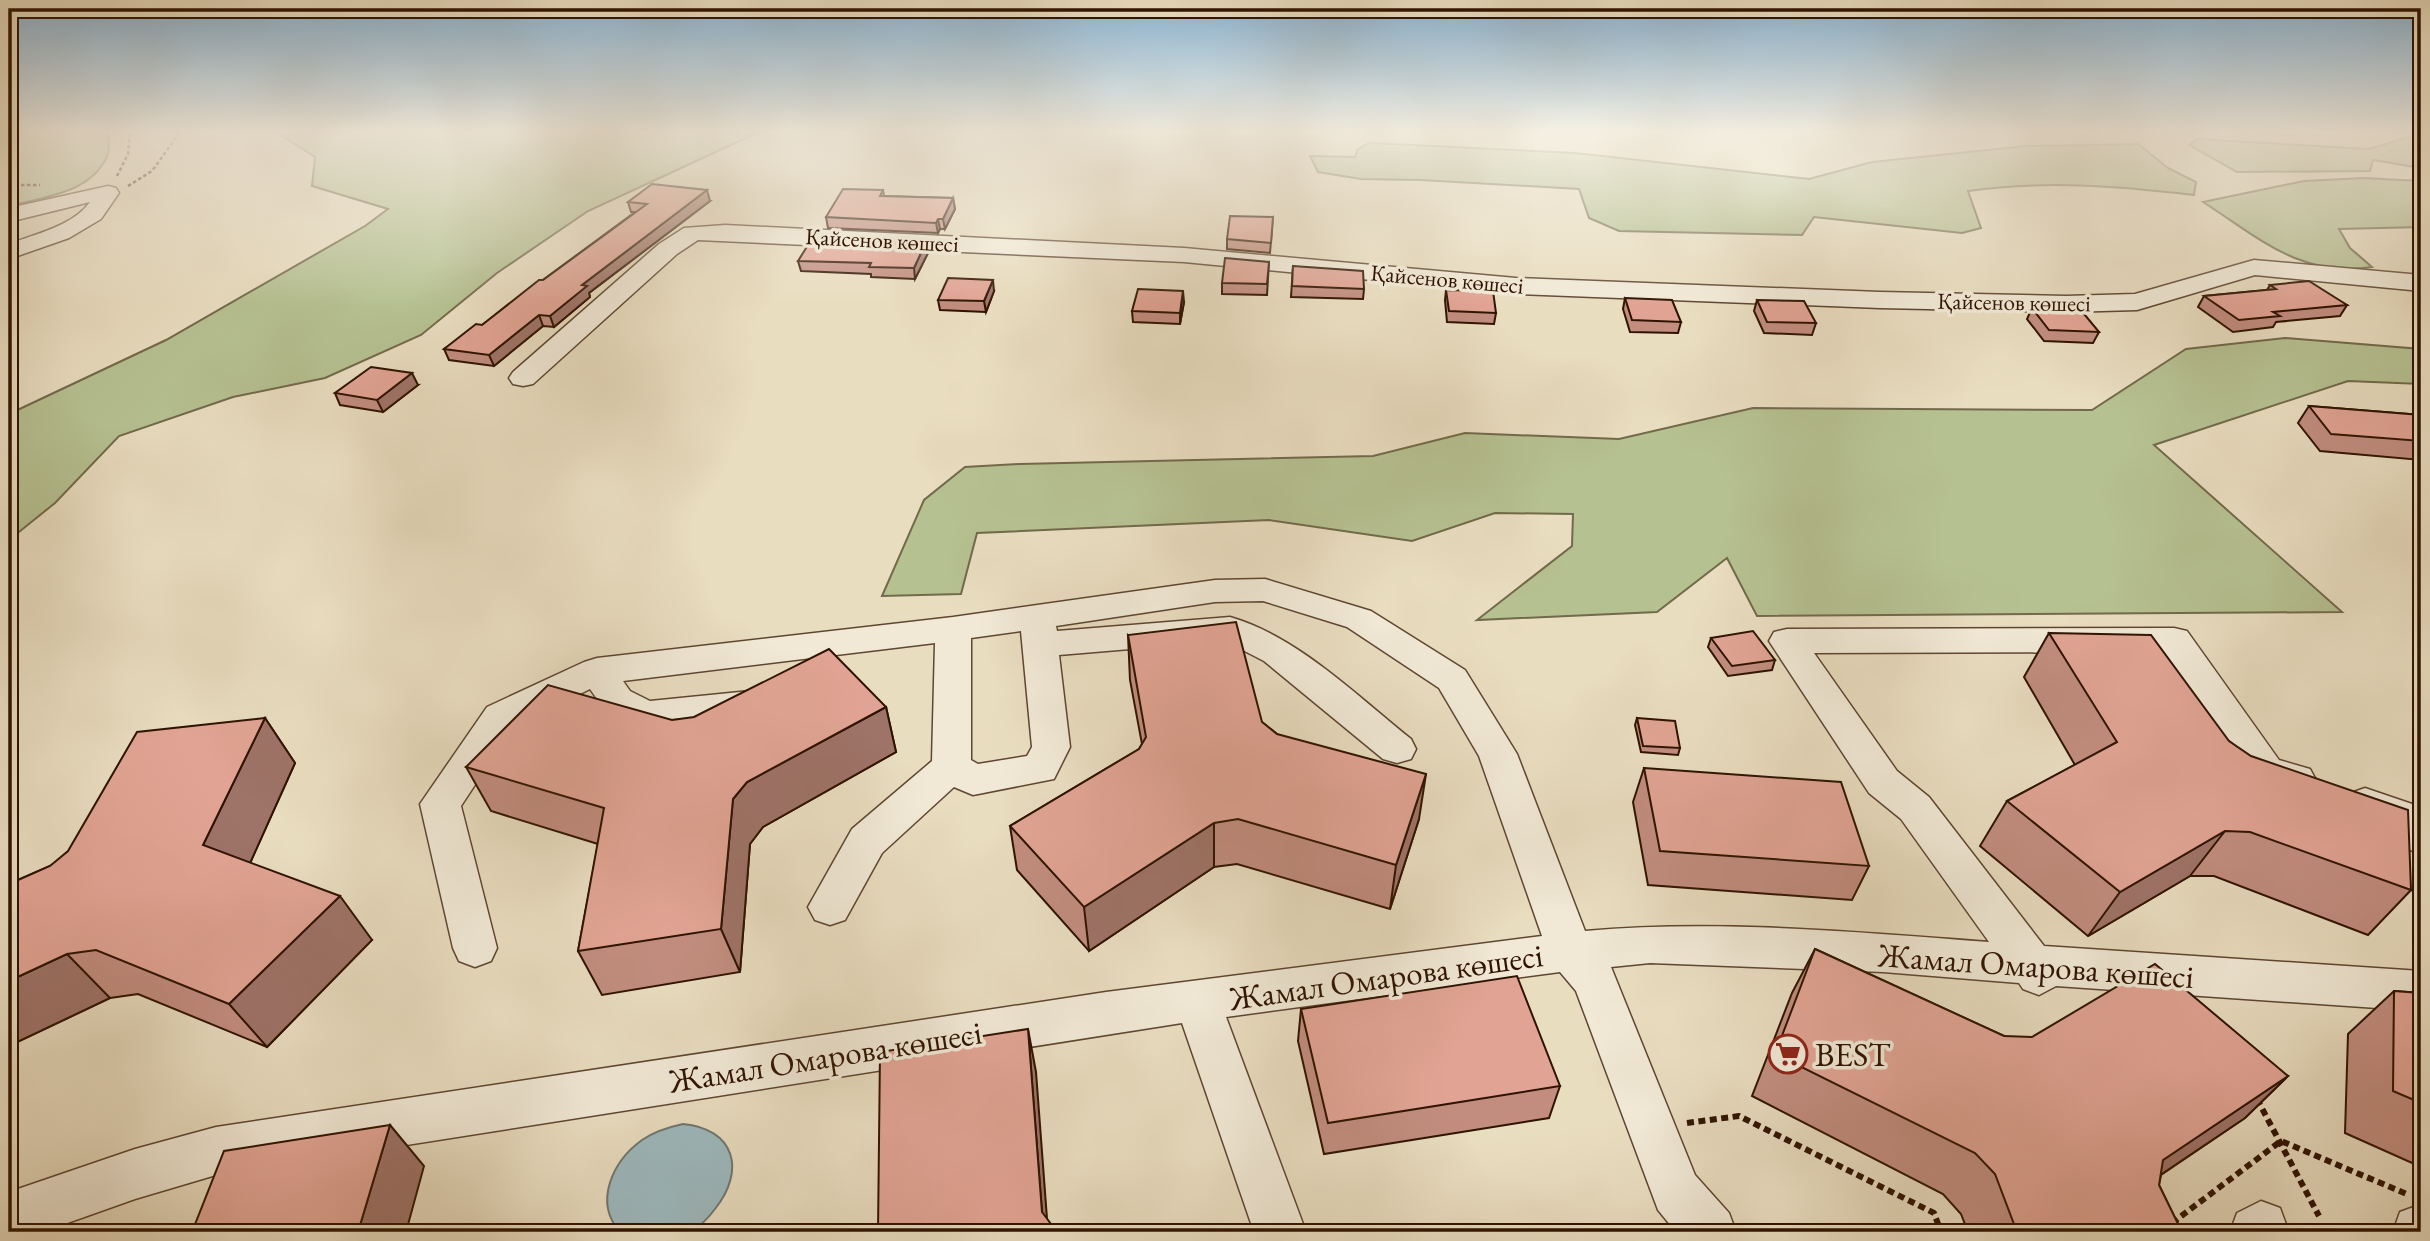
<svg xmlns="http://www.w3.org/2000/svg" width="2430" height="1241" font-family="'EB Garamond',serif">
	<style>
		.green { fill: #b6c192; stroke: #726a4a; stroke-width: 2 }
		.water { fill: #9db9be; stroke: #717772; stroke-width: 2 }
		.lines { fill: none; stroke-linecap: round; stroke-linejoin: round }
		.minor-casing { stroke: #5e4631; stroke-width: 3 }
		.path-far1 { stroke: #2f1301; stroke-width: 2.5; stroke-dasharray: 3.5 2.5; stroke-linecap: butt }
		.path { stroke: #2f1301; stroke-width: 6; stroke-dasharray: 7 4.5; stroke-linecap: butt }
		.minor { fill: #f1e9d6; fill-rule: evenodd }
		.wall { fill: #c28d7f; stroke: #2f1301; stroke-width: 2 }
		.shaded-wall { fill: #9e7368; stroke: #2f1301; stroke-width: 2 }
		.building { fill: #e1a494; stroke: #2f1301; stroke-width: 2 }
		.labels { text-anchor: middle; stroke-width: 7; stroke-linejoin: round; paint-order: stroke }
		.far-street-label { font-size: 23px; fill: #2f1301; stroke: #f1e9d6 }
		.near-street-label { font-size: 33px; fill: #2f1301; stroke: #f1e9d6 }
		.near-poi-label { font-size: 33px; fill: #2f1301; stroke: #f1e9d6; text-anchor: start }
	</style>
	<rect width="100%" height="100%" fill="#e9ddc0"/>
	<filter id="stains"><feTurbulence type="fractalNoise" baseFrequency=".00286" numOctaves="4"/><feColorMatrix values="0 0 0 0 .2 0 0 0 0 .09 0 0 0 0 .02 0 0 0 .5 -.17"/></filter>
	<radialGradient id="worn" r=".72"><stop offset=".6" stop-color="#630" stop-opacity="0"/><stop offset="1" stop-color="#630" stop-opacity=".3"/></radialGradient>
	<g class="green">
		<path d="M9,132h99c0,6 2,16 0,22 -15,39 -64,43 -99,52z"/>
		<path d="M276,132h483l-171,79 -91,62 -76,62 -96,43 -92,19 -114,39 -64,67 -46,37v-126l157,-74 199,-114 23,-17 -76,-23 3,-29z"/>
		<path d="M2421,133v35l-48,-8 -3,11 -133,1 -48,-27 8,-6 172,10z"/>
		<path d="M1369,143l206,10 234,26 63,-17 154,-16 112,-2 30,24 28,14 -2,13c-77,-9 -149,-15 -226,-4l13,37 -19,5 -148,-16 -12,18 -183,-4 -30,-13 -10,-29 -158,-9 -60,-1 -43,-7 -8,-16 45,1 3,-8z"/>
		<path d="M2363,178l58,3v46l-82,2 11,19 22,19c-72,11 -114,-30 -169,-65l101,-21z"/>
		<path d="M2285,338l136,11v35l-73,-3 -194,64 188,167 -585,4 -30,-58 -70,54 -180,8 95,-74 1,-32 -78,-1 -83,28 -143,-21 -292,13 -16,61 -79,2 42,-96 41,-33 55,-3 353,-8 92,-23 154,6 134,-31 339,2 94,-61z"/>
	</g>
	<path class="water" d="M683,1124c52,5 63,46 32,85 -6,8 -15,18 -24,22 -11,5 -56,1 -71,1 -27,-30 -7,-71 22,-92 13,-9 27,-13 41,-16z"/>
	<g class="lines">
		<defs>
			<g id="minor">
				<path d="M108,186l8,2 3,5 -18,26 -32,19 -60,21v-15c26,-10 64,-18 81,-42l-81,20v-14z"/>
				<path d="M725,225l459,23 332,30 364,14 186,4 69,-2 119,-34 167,15v16l-166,-16 -118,35 -71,2 -186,-4 -364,-14 -332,-32 -486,-22 -21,14 -144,130 -10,2 -10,-2 -4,-6 4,-6 146,-128 25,-16z"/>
				<path d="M1265,579l106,32 94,59 52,84 68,177c130,-12 273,1 404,11l-88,-123 -32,-26 -100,-152 5,-9 13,-3 387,-1 13,3 92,129 31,9 6,11 -6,11 -14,4 -45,-15 -87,-128 -350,1 83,118 32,26 115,149 377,25v40l-365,-25 -17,9 -16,-6 -4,-6 -136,-11 -233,-9 -39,4 84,208 34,38 7,19h-60l-18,-22 -82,-219 -16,-19 -334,45 80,215h-52l-72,-209 -966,152 -81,24 -93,33h-33v-40l126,-43 81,-22 890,-135 436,-56 -63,-180 -40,-68 -92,-61 -84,-26 -48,1 -159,24 1,5 173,-14c67,19 127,79 181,122l5,10 -5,10 -14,4 -14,-4 -119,-98 -39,-20 -166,14 11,92 -16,32 -81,16 -19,-8 -72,66 -37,67 -15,5 -15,-5 -7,-13 44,-78 80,-68 3,-118 -312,38 7,10 20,10 110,-11 13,4 6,9 -6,9 -13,4 -115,13 -41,-20 -14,-20 -77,38 -52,79 36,142 -6,13 -16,6 -16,-6 -6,-13 -33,-144 67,-97 97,-45 13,-4 356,-41 262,-37zM1021,631l11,116 -5,9 -49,8 -7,-4v-122z"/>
				<path d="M2365,788l47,16 9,8v41l-15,-4 -22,-23 -33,-11 -6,-11 6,-11z"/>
				<path d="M2261,1201l19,7 7,19 -2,5h-55l7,-19z"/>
				<path d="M2419,1205l2,1v26h-28l7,-20z"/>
			</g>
		</defs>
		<use href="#minor" class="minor-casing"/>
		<g class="path-far1">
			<path d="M117,176l11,-22 2,-22"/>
			<path d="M9,185h31"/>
			<path d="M128,186l24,-15 28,-39"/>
		</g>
		<g class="path">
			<path d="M2257,1099l62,117"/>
			<path d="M1687,1123l52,-7 195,97 7,19"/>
			<path d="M2172,1223l109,-82 128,54"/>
		</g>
		<use href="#minor" class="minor"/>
	</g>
	<g class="wall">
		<path d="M883,190l1,6 69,2 2,11 -10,20h-5l-2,4 -110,-5 -2,-11z"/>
		<path d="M710,201l-121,92 1,4 -36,30 -11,-1 -49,40 -45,-6 -5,-11 38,-24 153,-113h-4l-3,-10z"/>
		<path d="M1273,217l-3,36 -43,-4v-10z"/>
		<path d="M926,242l2,11 -13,26 -44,-2v-3l-70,-3 -3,-10z"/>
		<path d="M1269,262l-2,33 -45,-1v-11z"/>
		<path d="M1293,266l71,23 -1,10 -72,-2z"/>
		<path d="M2270,285l77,20 -7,11 -64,6 -3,5 -40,5 -35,-25 6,-11 63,-6z"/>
		<path d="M1446,290l50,23 -2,11 -47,-2 -2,-22z"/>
		<path d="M994,291l-8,21 -46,-2 -2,-10z"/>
		<path d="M1625,298l56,24 -3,11 -48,-1 -7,-23z"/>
		<path d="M1757,300l59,23 -4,12 -48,-2 -10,-22z"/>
		<path d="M1184,302l-4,22 -47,-2 -1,-11z"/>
		<path d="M2032,308l67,24 -6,11 -49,-2 -17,-22z"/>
		<path d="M418,385l-35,27 -43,-7 -5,-12z"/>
		<path d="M2309,406l112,9v45l-101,-9 -22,-28z"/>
		<path d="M2049,633l180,108 182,149 -43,45 -154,-59h-24l-102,60 -108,-90 27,-45 68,-36 -51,-88z"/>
		<path d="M1128,635l134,87 15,12 142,85 -29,90 -153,-45 -23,3 -125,84 -72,-81 -7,-44 129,-77 3,-5 -12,-64z"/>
		<path d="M1711,638l64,22 -3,10 -44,6 -20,-29z"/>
		<path d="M886,707l10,45 -133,75 -13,17 -10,128 -138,23 -24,-44 20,-107 -107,-33 -25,-44 206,-47z"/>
		<path d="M265,718l30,45 -45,100 122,77 -105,107 -129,-53 -28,4 -101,48v-162l41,-18z"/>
		<path d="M1637,718l43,30 -2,7 -37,-3 -6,-27z"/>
		<path d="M1644,768l225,98 -17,34 -204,-15 -15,-83z"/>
		<path d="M1815,949l189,87 284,40 -43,42 -84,57 -2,10 23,47h-214l-7,-18 -18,-20 -191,-98 40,-103z"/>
		<path d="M2394,991l27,2v174l-76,-34 3,-99z"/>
		<path d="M1301,1009l259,77 -11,32 -225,36 -26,-113z"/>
	</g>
	<g class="shaded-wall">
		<path d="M707,190l3,11 -121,92 1,4 -36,30 -4,-11 32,-31z"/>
		<path d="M953,198l2,11 -10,20 -2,-10z"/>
		<path d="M938,219l2,10 -2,4 -2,-10z"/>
		<path d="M926,242l2,11 -13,26 -1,-11z"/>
		<path d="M993,280l1,11 -8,21 -2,-11z"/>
		<path d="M1183,291l1,11 -4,22v-11z"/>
		<path d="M539,315l4,11 -49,40 -5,-11z"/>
		<path d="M412,373l6,12 -35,27 -6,-12z"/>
		<path d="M886,707l10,45 -133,75 -13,17 -10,128 -19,-43 12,-130 14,-17z"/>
		<path d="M265,718l30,45 -57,127 -35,-45z"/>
		<path d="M1426,774l-7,45 -29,90 6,-44z"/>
		<path d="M1214,823v44l-125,84 -5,-44z"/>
		<path d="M2225,831l-35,45 -102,60 32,-44z"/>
		<path d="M340,896l32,44 -105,107 -38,-43z"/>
		<path d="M67,954l43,44 -101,48v-65z"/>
		<path d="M1028,1029l8,43 12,160 -6,-20z"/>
		<path d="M2288,1076l-43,42 -122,82 40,-40z"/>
		<path d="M390,1125l34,41 -18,66h-48z"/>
	</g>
	<g class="building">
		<path d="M652,184l55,6 -125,95 5,1 -37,30 -11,-1 -50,40 -45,-6 32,-25 6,1 57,-45h4l104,-76 -19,-2z"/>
		<path d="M843,189l40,1 -3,6 73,2 -10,21h-5l-2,4 -110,-6z"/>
		<path d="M1230,216l43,1 -2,26 -44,-4z"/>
		<path d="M813,237l113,5 -12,26 -45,-1 2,-4 -73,-2z"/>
		<path d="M1225,258l44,4 -2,22 -45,-1z"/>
		<path d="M1293,266l70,5 1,18 -72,-3z"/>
		<path d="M948,278l45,2 -9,21 -46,-1z"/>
		<path d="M2309,281l38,24 -74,7 7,4 -41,4 -35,-24 72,-7 -6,-4z"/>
		<path d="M1138,289l45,2 -3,22 -48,-2z"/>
		<path d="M1446,290l47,1 3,22 -47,-2z"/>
		<path d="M1625,298l47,2 9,22 -49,-2z"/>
		<path d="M1757,300l47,1 12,22 -49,-1z"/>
		<path d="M2032,308l48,1 19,23 -50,-2z"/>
		<path d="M371,367l41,6 -35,27 -42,-7z"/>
		<path d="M2309,406l112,9v26l-90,-7z"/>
		<path d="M1236,622l26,100 15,12 149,40 -30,91 -158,-46 -24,4 -130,84 -74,-81 129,-77 7,-12 -18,-102z"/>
		<path d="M1753,631l22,29 -43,6 -21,-28z"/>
		<path d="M2049,633l102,2 78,106 22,15 157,54 3,80 -161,-58 -25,-1 -105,61 -113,-91 110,-59z"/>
		<path d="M829,649l57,58 -139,75 -14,17 -12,130 -143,22 26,-143 -138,-41 82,-82 124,35 22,-3z"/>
		<path d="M265,718l-62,127 137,51 -111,108 -133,-54 -29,4 -58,27v-97l41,-18 18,-15 69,-119z"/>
		<path d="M1637,718l38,3 5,27 -37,-2z"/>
		<path d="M1644,768l197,14 28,84 -209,-15z"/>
		<path d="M1815,949l189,87 28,1 123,-73 133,112 -125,84 -4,25 23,47h-165l-22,-58 -20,-21 -200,-99z"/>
		<path d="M1517,976l43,110 -232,37 -27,-114z"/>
		<path d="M2394,991l27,2v110l-28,-12z"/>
		<path d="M1028,1029l14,183 15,20h-179l2,-180z"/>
		<path d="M390,1125l-32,107h-166l32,-81z"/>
	</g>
	<linearGradient id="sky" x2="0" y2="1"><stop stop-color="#8ab6d7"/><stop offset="0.43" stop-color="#f5f0e3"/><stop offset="1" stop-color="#f5f0e3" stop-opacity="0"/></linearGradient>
	<rect width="2430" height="305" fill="url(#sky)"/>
	<defs>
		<symbol id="supermarket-ring" viewBox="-11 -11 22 22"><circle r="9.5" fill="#f1e9d6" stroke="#8f2418" stroke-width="1.5"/><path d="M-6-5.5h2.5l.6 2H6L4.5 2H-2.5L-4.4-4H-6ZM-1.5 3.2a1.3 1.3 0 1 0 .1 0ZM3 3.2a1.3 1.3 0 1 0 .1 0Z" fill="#8f2418"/></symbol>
	</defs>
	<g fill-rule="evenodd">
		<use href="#supermarket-ring" x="1766" y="1032" width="44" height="44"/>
	</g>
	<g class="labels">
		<g class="far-street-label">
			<text transform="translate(882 240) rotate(3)" y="8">Қайсенов көшесі</text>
			<text transform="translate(1447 279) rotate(5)" y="8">Қайсенов көшесі</text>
			<text transform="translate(2014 302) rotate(1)" y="8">Қайсенов көшесі</text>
		</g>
		<g class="near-street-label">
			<text transform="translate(2036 965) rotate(4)" y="12">Жамал Омарова көшесі</text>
			<text transform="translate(1386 976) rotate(-8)" y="12">Жамал Омарова көшесі</text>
			<text transform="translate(825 1056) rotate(-9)" y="12">Жамал Омарова көшесі</text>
		</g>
		<g class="near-poi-label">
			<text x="1815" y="1066">BEST</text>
		</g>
	</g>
	<rect width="2430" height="1241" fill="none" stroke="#e9ddc0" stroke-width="35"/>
	<rect x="10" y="10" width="2409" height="1220" fill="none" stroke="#2f1301" stroke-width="3.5"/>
	<rect x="18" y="18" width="2395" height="1206" fill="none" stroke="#2f1301" stroke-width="2"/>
	<rect width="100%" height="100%" filter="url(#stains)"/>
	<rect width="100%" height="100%" fill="url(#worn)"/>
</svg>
